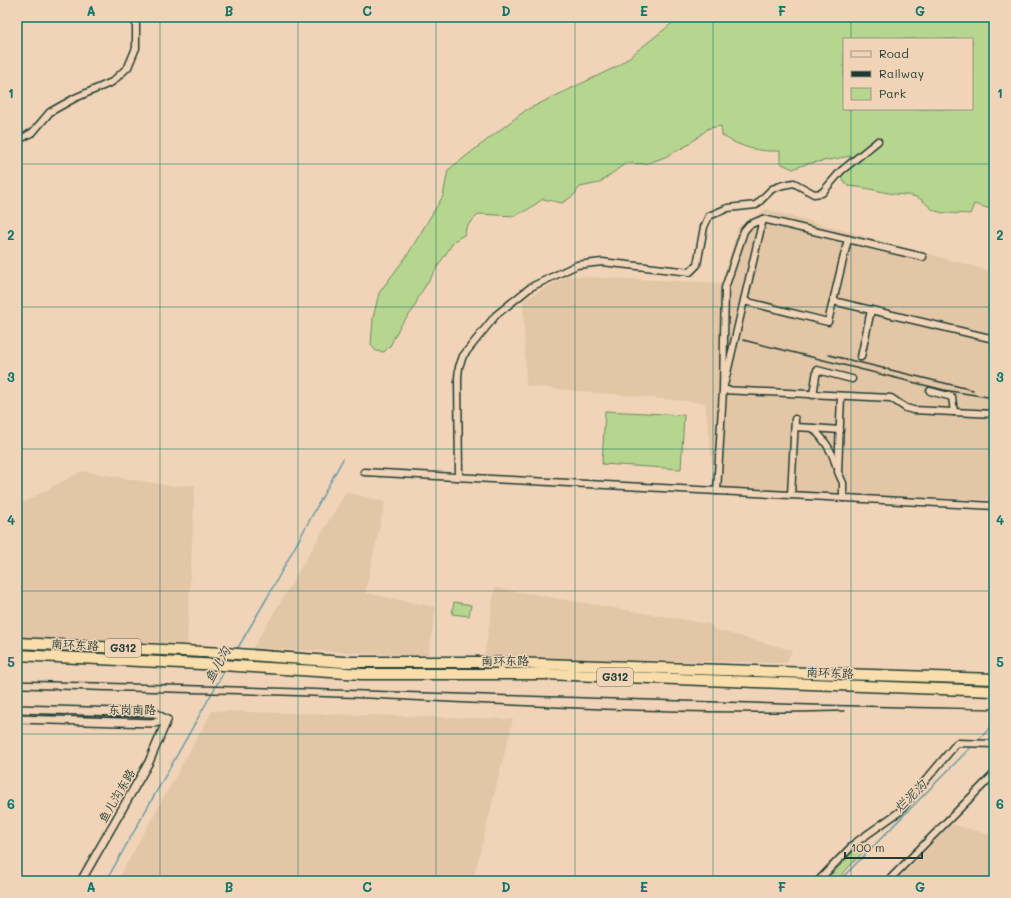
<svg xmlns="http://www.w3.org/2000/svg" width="1011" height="898" font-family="Mali,'LXGW WenKai TC',sans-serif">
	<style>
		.built { fill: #e3c6a6 }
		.green { fill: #b6d68f; stroke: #6a8a62; fill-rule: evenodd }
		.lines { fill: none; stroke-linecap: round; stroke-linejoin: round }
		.stream { stroke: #679caa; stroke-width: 1.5 }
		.minor-casing { stroke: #1f3d34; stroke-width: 9 }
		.tertiary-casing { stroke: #1f3d34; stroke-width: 10 }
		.trunk-casing { stroke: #1f3d34; stroke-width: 13 }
		.minor { stroke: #f1d4b7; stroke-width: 6 }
		.tertiary { stroke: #f1d4b7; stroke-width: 7 }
		.trunk { stroke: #f9deab; stroke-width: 10 }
		.rail { stroke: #1f3d34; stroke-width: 1.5 }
		.grid { fill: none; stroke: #0f766e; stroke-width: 1; stroke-opacity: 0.55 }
		.labels { text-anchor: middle; stroke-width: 3; stroke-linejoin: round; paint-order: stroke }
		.shield { fill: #f1d4b7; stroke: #5e6a5b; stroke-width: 1 }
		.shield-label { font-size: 11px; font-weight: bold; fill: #1f3d34 }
		.street-label { font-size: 12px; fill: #1f3d34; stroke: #f1d4b7 }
		.water-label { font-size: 13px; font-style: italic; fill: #2b4d48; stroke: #f1d4b7 }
		.neatline { fill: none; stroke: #0f766e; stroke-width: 1.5 }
		.grid-label { font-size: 13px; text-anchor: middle; font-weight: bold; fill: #0f766e }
	</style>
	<rect width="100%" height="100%" fill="#f1d4b7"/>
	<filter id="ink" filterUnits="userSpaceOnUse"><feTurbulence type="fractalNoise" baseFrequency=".025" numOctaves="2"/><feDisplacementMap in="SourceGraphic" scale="8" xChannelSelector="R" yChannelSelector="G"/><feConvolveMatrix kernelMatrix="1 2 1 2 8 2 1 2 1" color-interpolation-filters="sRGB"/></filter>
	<g filter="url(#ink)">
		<g class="built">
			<path d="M766,209l228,63v228l-279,-11 -10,-86 -179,-17 -3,-86 44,-24 155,7 16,-56z"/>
			<path d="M82,471l88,15 25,-1 -8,159 -170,-7v-131z"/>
			<path d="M346,492l39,10 -20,91 71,14 -8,49 -175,-8z"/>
			<path d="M495,588l214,36 7,6 76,20 -5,13 -303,-6z"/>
			<path d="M212,711l301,8 -40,162h-356z"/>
			<path d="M952,824l42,12v45h-98z"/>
		</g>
		<g class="green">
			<path d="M680,17h314v193l-20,-6 -4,10c-8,-1 -28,0 -34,-3 -7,-2 -11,-11 -20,-14 -8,-3 -19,-2 -28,-4 -14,-3 -25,-6 -40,-7l-8,-10 11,-20 -45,8 -13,5 -13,-6v-12c-22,1 -41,-4 -58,-16l-1,-9 -12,2 -21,17 -23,12 -19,7 -20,-1 -27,20 -19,4 -7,9 -11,7 -19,-4 -16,11 -13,6 -35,-2 -12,12 -3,9 -10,6 -35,55 -6,14 -13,16 -10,20 -6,6 -8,-1 -5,-6 2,-27 6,-25 29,-39 35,-58 5,-26 78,-60 92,-44zM844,39h128v70h-128z"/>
			<path d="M605,411l79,4 -3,54 -79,-5z"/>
			<path d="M454,602l17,3 -2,11 -17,-2z"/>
			<path d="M857,848l5,5 -26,28h-11z"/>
		</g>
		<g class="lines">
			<g class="stream">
				<path d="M236,651l31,-53 76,-139"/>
				<path d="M977,741l17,-17"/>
				<path d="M106,881l119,-211"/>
				<path d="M839,881l134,-136"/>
			</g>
			<defs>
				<g id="minor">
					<path d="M17,141l16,-9 17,-20 25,-14 37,-16 16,-15 8,-19v-31"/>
					<path d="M763,219l160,38"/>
					<path d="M744,301l84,21 20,-83"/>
					<path d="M833,301l161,38"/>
					<path d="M861,357l10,-47"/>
					<path d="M930,391l22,6 2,15"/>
					<path d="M813,395l4,-25 35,9"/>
					<path d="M841,396l-3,76 5,11v15"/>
					<path d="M795,427l18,1c11,12 19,22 23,37"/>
					<path d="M813,428l27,2"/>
					<path d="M364,472l630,34"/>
					<path d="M459,477l-1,-99 1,-11 4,-11 33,-41 35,-28 46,-22 25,-3 88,10 7,-7 7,-38 5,-11 19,-8 28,-3 16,-16 11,-4 11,-2 20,11 8,-1 19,-22 37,-30"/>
					<path d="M717,491l6,-101 40,-171 -14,6 -5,6 -19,57 -2,102 168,8 15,10 7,2 81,4"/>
					<path d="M791,495l4,-76"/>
					<path d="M818,881l37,-38 44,-31 58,-69 37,1"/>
					<path d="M888,881l106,-107"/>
				</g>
				<g id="tertiary">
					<path d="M17,709l138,4 12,7"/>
					<path d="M17,719l137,4 13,-3"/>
					<path d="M81,881l68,-119 18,-42"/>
				</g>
				<g id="trunk">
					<path d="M17,643l207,10 119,9h137l514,17"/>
					<path d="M17,655l205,10 140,9h183l449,17"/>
				</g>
			</defs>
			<use href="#minor" class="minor-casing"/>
			<use href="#tertiary" class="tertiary-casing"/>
			<use href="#trunk" class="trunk-casing"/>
			<use href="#minor" class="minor"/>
			<use href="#tertiary" class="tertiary"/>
			<use href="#trunk" class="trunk"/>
			<g class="rail">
				<path d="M743,340l201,50 50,8"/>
				<path d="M829,355l144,35"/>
				<path d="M17,681c326,7 651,22 977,28"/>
				<path d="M17,688c115,4 230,5 345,10 160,7 322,18 482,13"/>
			</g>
		</g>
	</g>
	<path class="grid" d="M160,17v864M298,17v864M436,17v864M575,17v864M713,17v864M851,17v22M851,109v772M17,164h977M17,307h977M17,449h977M17,591h977M17,734h977"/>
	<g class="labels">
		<g class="shield">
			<rect x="105" y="639" width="36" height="18" rx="3"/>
			<rect x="597" y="668" width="36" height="18" rx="3"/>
		</g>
		<g class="shield-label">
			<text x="123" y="652">G312</text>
			<text x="615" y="681">G312</text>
		</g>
		<g class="street-label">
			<text transform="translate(75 645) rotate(3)" y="4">南环东路</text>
			<text x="505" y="665">南环东路</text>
			<text transform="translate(830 673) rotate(2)" y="4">南环东路</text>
			<text x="132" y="714">东岗南路</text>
			<text transform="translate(117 796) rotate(-60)" y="4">鱼儿沟东路</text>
		</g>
		<g class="water-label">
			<text transform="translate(217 665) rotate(-61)" y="5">鱼儿沟</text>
			<text transform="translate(910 796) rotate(-45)" y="5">烂泥沟</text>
		</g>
	</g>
	<rect width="1011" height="898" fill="none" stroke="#f1d4b7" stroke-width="44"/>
	<rect x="843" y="38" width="130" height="72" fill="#f1d4b7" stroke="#9d9883"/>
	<rect x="851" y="51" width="20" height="6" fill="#f1d4b7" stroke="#9d9883"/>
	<text x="879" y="58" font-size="12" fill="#1f3d34">Road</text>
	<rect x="851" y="71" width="20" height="6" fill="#1f3d34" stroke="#9d9883"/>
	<text x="879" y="78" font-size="12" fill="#1f3d34">Railway</text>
	<rect x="851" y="88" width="20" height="12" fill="#b6d68f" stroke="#9d9883"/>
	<text x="879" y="98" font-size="12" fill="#1f3d34">Park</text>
	<path d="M845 852v6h77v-6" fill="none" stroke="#1f3d34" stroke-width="2"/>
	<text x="851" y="852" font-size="12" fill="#1f3d34" stroke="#f1d4b7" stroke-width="3" paint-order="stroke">100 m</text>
	<rect x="22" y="22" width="967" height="854" class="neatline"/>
	<g class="grid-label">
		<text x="91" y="16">A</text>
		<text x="229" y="16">B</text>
		<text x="367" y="16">C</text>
		<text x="506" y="16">D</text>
		<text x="644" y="16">E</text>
		<text x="782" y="16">F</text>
		<text x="920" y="16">G</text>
		<text x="11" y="98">1</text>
		<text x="1000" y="98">1</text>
		<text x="11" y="240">2</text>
		<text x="1000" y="240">2</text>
		<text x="11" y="382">3</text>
		<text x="1000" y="382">3</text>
		<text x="11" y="525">4</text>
		<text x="1000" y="525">4</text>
		<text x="11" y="667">5</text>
		<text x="1000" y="667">5</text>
		<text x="11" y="809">6</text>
		<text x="1000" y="809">6</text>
		<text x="91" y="892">A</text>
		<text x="229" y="892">B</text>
		<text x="367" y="892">C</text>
		<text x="506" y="892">D</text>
		<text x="644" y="892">E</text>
		<text x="782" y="892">F</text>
		<text x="920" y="892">G</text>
	</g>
</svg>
